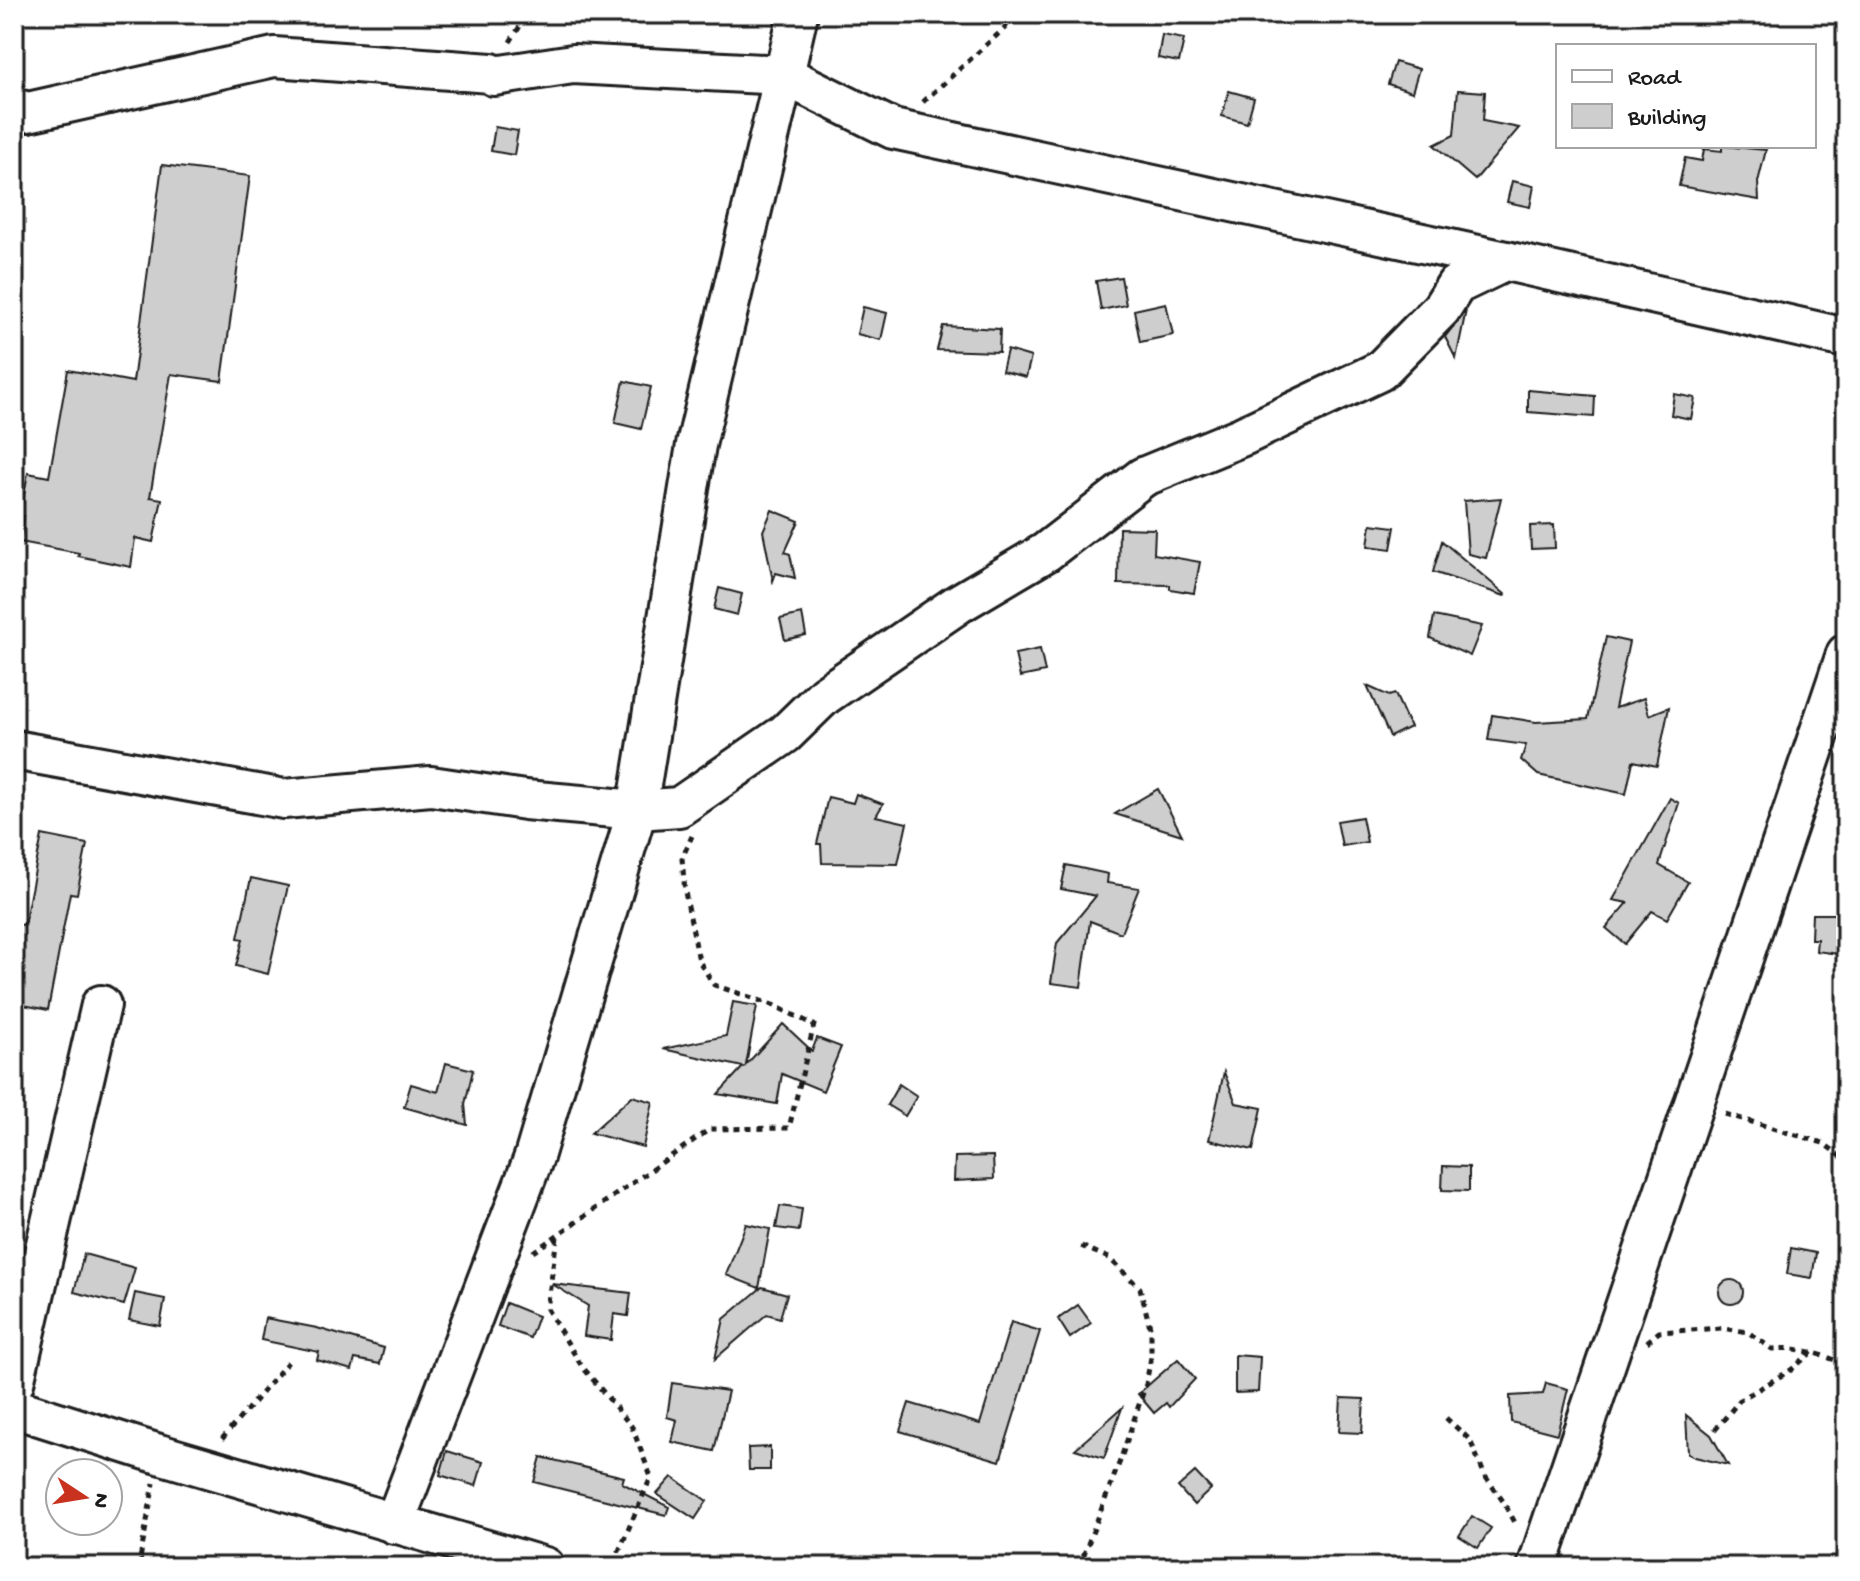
<svg xmlns="http://www.w3.org/2000/svg" width="1860" height="1581" font-family="'Gochi Hand',sans-serif">
	<style>
		.building { fill: #cecece; stroke: #1c1c1c; stroke-width: 2 }
		.lines { fill: none; stroke-linecap: round; stroke-linejoin: round }
		.minor-casing { stroke: #1c1c1c; stroke-width: 44 }
		.path { stroke: #1c1c1c; stroke-width: 5; stroke-dasharray: 6 6; stroke-linecap: butt }
		.minor { stroke: #fff; stroke-width: 38 }
	</style>
	<rect width="100%" height="100%" fill="#fff"/>
	<filter id="ink" filterUnits="userSpaceOnUse"><feTurbulence type="fractalNoise" baseFrequency=".0125" numOctaves="2"/><feDisplacementMap in="SourceGraphic" scale="16" xChannelSelector="R" yChannelSelector="G"/><feConvolveMatrix kernelMatrix="1 2 1 2 8 2 1 2 1" color-interpolation-filters="sRGB"/></filter>
	<g filter="url(#ink)">
		<g class="building">
			<path d="M1162,35l22,4 -5,23 -21,-4z"/>
			<path d="M1395,62l24,7 -7,23 -24,-8z"/>
			<path d="M1458,90l27,2 -2,29 36,7 -44,52 -41,-35 20,-10z"/>
			<path d="M1229,91l25,7 -7,25 -25,-7z"/>
			<path d="M495,127l23,4 -4,24 -23,-4z"/>
			<path d="M1722,146l44,4 -8,32 1,18 -80,-14 6,-28 17,3 2,-12 18,2z"/>
			<path d="M162,165l88,11 -28,205 -51,-7 -21,123 12,2 -9,43 -18,-4 -4,29 -53,-11 1,-3 -59,-11 4,-26h-4l8,-43 21,4 19,-107 65,12z"/>
			<path d="M1512,181l22,5 -4,21 -23,-5z"/>
			<path d="M1121,277l5,28 -25,5 -5,-29z"/>
			<path d="M1166,303l7,32 -33,7 -6,-32z"/>
			<path d="M863,307l24,6 -6,27 -24,-6z"/>
			<path d="M1466,310l-10,49 -11,-22z"/>
			<path d="M943,326l57,3 -1,23 -62,-2z"/>
			<path d="M1007,350l24,7 -5,20 -24,-6z"/>
			<path d="M624,381l27,6 -10,42 -26,-6z"/>
			<path d="M1528,390l67,6 -1,21 -66,-5z"/>
			<path d="M1674,394l21,4 -4,21 -20,-4z"/>
			<path d="M1501,498l-15,60 -18,-4 -4,-53z"/>
			<path d="M772,510l27,11 -14,31 5,2 5,24 -19,-5 -3,8 -10,-50z"/>
			<path d="M1371,524l24,3 -4,22 -23,-3z"/>
			<path d="M1554,525l1,23 -24,1 -1,-23z"/>
			<path d="M1119,528l36,1 -1,25 46,8 -6,31 -24,-4v-4l-52,-1z"/>
			<path d="M1442,541l64,54 -1,1 -72,-24z"/>
			<path d="M719,588l23,6 -5,21 -23,-6z"/>
			<path d="M802,614l4,21 -21,5 -5,-21z"/>
			<path d="M1434,616l48,10 -12,30 -40,-18z"/>
			<path d="M1606,637l23,5 -14,66 29,-10 5,17 20,-8 -12,59 -24,-5 -7,33 -88,-19 -17,-15 5,-15 -38,-5 4,-25 44,7 52,-3z"/>
			<path d="M1040,649l5,23 -25,5 -5,-23z"/>
			<path d="M1367,686l22,10 6,-2 15,33 -20,10z"/>
			<path d="M1158,789l24,46 -67,-21z"/>
			<path d="M856,794l27,10 -7,12 31,7 -9,41 -76,-1 -1,-19h-4l11,-47 25,6z"/>
			<path d="M1670,798l9,5 -20,62 29,17 -21,37 -15,-8 -27,33 -19,-16 22,-25 -15,-3z"/>
			<path d="M1362,817l5,25 -25,4 -5,-25z"/>
			<path d="M42,835l45,9 -10,50 -7,-1 -22,117 -34,-7v-68l2,-11 8,1z"/>
			<path d="M1066,865l42,9 -1,9 32,5 -18,45 -31,-12 -9,66 -30,-4 6,-40 39,-47 -35,-7z"/>
			<path d="M251,878l37,8 -20,88 -32,-8 7,-27 -5,-1z"/>
			<path d="M1812,914h34v41l-30,-4 1,-12h-6z"/>
			<path d="M733,1002l24,4 -11,59 37,-41 29,27 5,-13 24,9 -18,44 -41,-17 -5,30 -59,-10 25,-27 -80,-18 63,-13z"/>
			<path d="M446,1063l27,7 -8,34 2,21 -63,-18 7,-23 27,8z"/>
			<path d="M1224,1072l12,31 26,5 -9,42 -44,-10z"/>
			<path d="M899,1084l18,12 -12,20 -18,-11z"/>
			<path d="M632,1096l21,6 -10,45 -52,-14z"/>
			<path d="M993,1156l1,23 -40,2 1,-24z"/>
			<path d="M1443,1166l26,1v24l-27,-1z"/>
			<path d="M780,1206l22,3 -3,22 -23,-3z"/>
			<path d="M746,1224l24,5 -11,59 -33,-13z"/>
			<path d="M1791,1248l25,5 -4,25 -25,-4z"/>
			<path d="M84,1254l51,14 -11,37 -50,-13z"/>
			<circle cx="1731" cy="1292" r="12"/>
			<path d="M552,1284l79,9 -3,23 -14,-2 -3,26 -27,-4 4,-30z"/>
			<path d="M762,1287l25,7 -7,24 -13,-4 -52,45 9,-40z"/>
			<path d="M135,1293l30,6 -5,27 -31,-6z"/>
			<path d="M506,1303l32,13 -8,22 -32,-12z"/>
			<path d="M1078,1305l13,18 -21,15 -12,-19z"/>
			<path d="M265,1318l52,10 67,20 -4,16 -25,-5 -3,11 -35,-10 2,-8 -58,-12z"/>
			<path d="M1011,1322l29,9 -40,130 -100,-30 9,-28 71,21z"/>
			<path d="M1235,1355l25,2 -2,35 -23,1z"/>
			<path d="M1178,1359l17,20 -26,28 -3,-4 -12,10 -16,-19z"/>
			<path d="M672,1383l56,8 -14,60 -42,-9 5,-22 -10,-3z"/>
			<path d="M1546,1383l22,6 -11,45 -46,-12 -1,-26 33,-2z"/>
			<path d="M1341,1398l23,1 -2,34 -23,-1z"/>
			<path d="M1122,1408l-18,50 -29,-9z"/>
			<path d="M1686,1415l25,20 17,30 -33,-8 -7,-4z"/>
			<path d="M770,1447v23h-21l-1,-22z"/>
			<path d="M447,1451l36,11 -7,24 -36,-11z"/>
			<path d="M541,1457l83,20 -2,6 47,24 -3,8 -132,-33z"/>
			<path d="M1195,1472l16,17 -17,16 -16,-18z"/>
			<path d="M672,1477l35,24 -12,18 -38,-25z"/>
			<path d="M1472,1516l19,12 -13,20 -19,-12z"/>
		</g>
		<g class="lines">
			<defs>
				<g id="minor">
					<path d="M14,108l14,4 246,-55 217,16 3,3 79,-12 211,11 14,-61"/>
					<path d="M14,750l270,49 147,-13 94,14 112,10 42,-3 106,-73 40,-39 133,-91 88,-52 97,-75 100,-41 137,-65 61,-62 15,-24 50,-24"/>
					<path d="M14,1383l87,-378"/>
					<path d="M14,1408l145,46 386,113"/>
					<path d="M394,1524l140,-367 103,-347 59,-365 88,-370 109,54 613,132 340,77"/>
					<path d="M1537,1567l309,-913"/>
				</g>
			</defs>
			<use href="#minor" class="minor-casing"/>
			<g class="path">
				<path d="M510,42l12,-19 -2,-9"/>
				<path d="M923,102l82,-74 9,-14"/>
				<path d="M1725,1114l98,29 23,17"/>
				<path d="M557,1237l-10,72 34,56 51,62 19,50 -39,90"/>
				<path d="M533,1252l177,-123 79,-1 25,-103 -41,-20 -59,-20 -15,-24 -14,-69 -3,-34 10,-22"/>
				<path d="M1647,1342l12,-10 63,-4 26,4 24,17c27,-3 49,6 74,15"/>
				<path d="M1446,1418l24,22 15,36 18,25 14,25"/>
				<path d="M1715,1430l25,-30 51,-30 21,-18"/>
				<path d="M222,1439l66,-77"/>
				<path d="M140,1559l4,8"/>
				<path d="M134,1567l6,-8 14,-76"/>
				<path d="M1079,1567l41,-106 26,-77 5,-27v-26l-11,-43 -31,-30 -28,-12"/>
			</g>
			<use href="#minor" class="minor"/>
		</g>
	</g>
	<rect width="1860" height="1581" fill="none" stroke="#fff" stroke-width="48"/>
	<rect x="24" y="24" width="1812" height="1533" fill="none" stroke="#1c1c1c" stroke-width="3" filter="url(#ink)"/>
	<rect x="1556" y="44" width="260" height="104" fill="#ffffff" stroke="#a4a4a4" stroke-width="2"/>
	<rect x="1572" y="70" width="40" height="12" fill="#ffffff" stroke="#a4a4a4" stroke-width="2"/>
	<text x="1628" y="84" font-size="24" fill="#1c1c1c">Road</text>
	<rect x="1572" y="104" width="40" height="24" fill="#cecece" stroke="#a4a4a4" stroke-width="2"/>
	<text x="1628" y="124" font-size="24" fill="#1c1c1c">Building</text>
	<g transform="translate(84 1497) rotate(102)"><circle r="38" fill="#ffffff" stroke="#a4a4a4" stroke-width="2"/>
	<path d="M0-6L14 30L0 20L-14 30Z" fill="#c8321e"/>
	<text y="-12" font-size="22" font-weight="bold" text-anchor="middle" fill="#1c1c1c">N</text>
	</g>
</svg>
